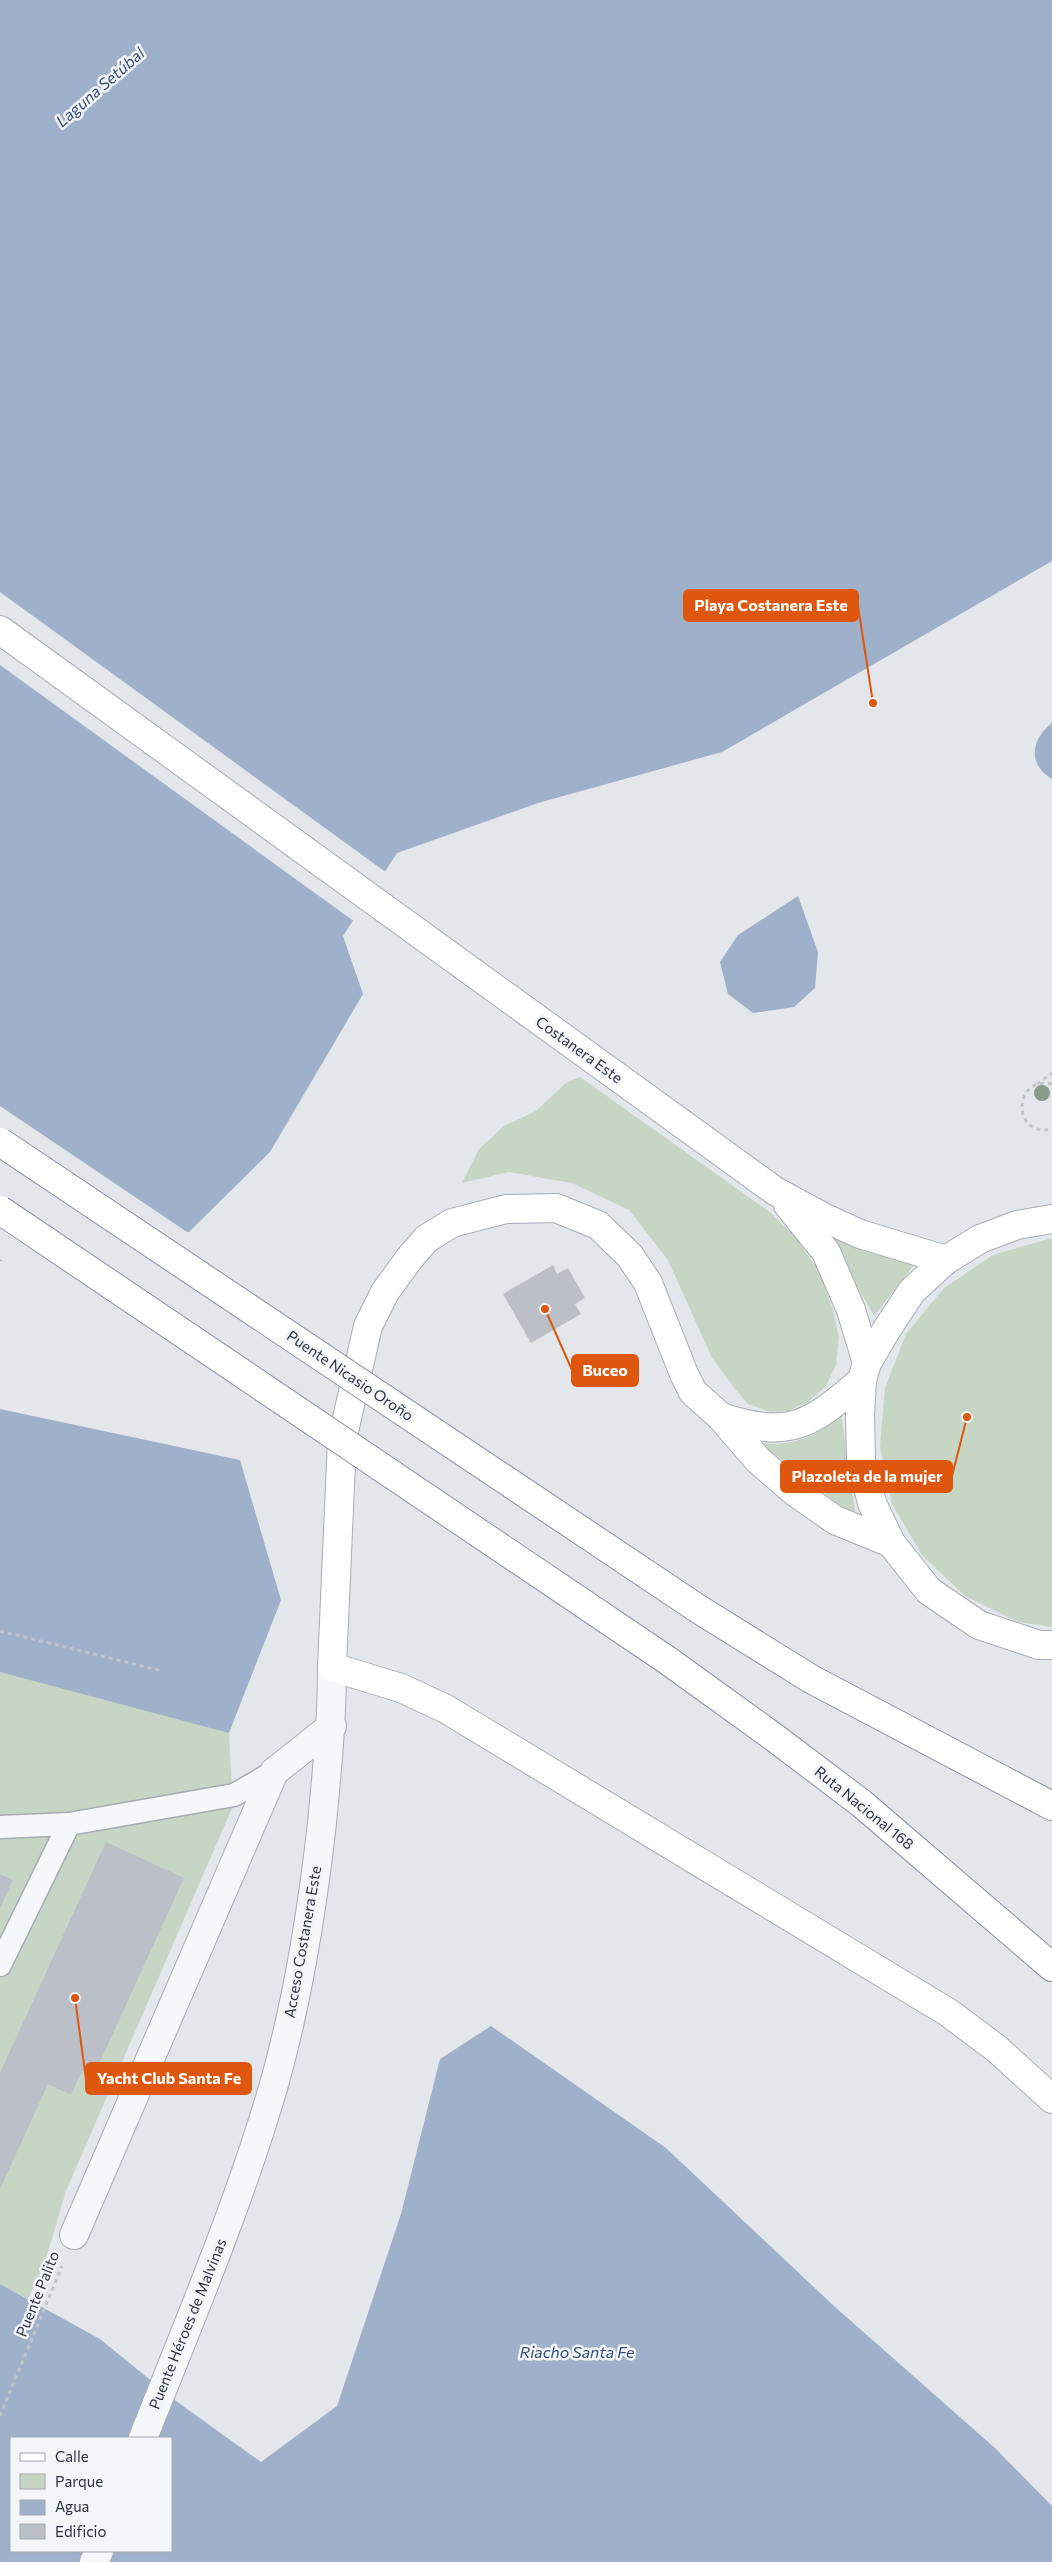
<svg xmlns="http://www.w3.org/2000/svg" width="1052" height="2562" font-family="Commissioner,sans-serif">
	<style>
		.green { fill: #c7d5c4 }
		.water { fill: #9fb1ca; fill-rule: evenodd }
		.pier { fill: #e3e6eb }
		.building { fill: #babfc8 }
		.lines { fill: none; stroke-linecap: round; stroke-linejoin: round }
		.service-casing { stroke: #a8acb5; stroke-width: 25 }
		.minor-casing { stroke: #a8acb5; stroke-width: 30 }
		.secondary-casing { stroke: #a8acb5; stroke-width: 30 }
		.trunk-casing { stroke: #8b92a2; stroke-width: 30 }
		.path { stroke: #c1c4ca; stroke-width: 3; stroke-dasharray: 4 4; stroke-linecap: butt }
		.service { stroke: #f6f7f9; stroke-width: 22 }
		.minor { stroke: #f6f7f9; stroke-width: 28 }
		.secondary { stroke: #fff; stroke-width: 28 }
		.trunk { stroke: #fff; stroke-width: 28 }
		.trunk-bridge-casing { stroke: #8b92a2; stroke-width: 30; stroke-linecap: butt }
		.trunk-bridge { stroke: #fff; stroke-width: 28 }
		.tree { fill: #889c89 }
		.labels { text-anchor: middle; stroke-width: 5; stroke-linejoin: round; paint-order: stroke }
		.street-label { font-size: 15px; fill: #2b3243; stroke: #f3f5f8 }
		.water-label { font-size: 16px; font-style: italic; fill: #354e77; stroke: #f3f5f8 }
		.leader { fill: none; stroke: #df570f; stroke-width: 2 }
		.callout-dot { fill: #df570f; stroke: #f3f5f8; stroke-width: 2 }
		.callout { fill: #df570f; stroke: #df570f; stroke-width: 2 }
		.callout-label { font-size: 16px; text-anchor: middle; font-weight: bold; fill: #fff }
	</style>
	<rect width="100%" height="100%" fill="#e3e6eb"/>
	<g class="green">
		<path d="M580,1077l191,136 23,23 26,36 12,35 7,31 -3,27 -10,21 -18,16 -19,9 -18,1 -23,-8 -13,-15 -23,-31 -44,-98 -39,-50 -57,-27 -63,-11 -47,11 17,-34 25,-23 32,-15 30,-28z"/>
		<path d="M827,1232l90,29 -43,55z"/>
		<path d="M1052,1238v389l-34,-5 -53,-26 -43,-41 -30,-51 -12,-58 5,-58 21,-54 38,-46 49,-33z"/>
		<path d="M841,1413l15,105 -96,-75c32,4 59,-7 81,-30z"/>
		<path d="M0,1539l272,76 -43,118 4,73 -167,385 -21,71 -17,37 -28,-15z"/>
	</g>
	<g class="water">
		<path d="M0,0h1052v561l-330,191 -184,51 -141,50 -54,83 20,58 -93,158 -81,80 -189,29z"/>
		<path d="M1052,723v56c-24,-14 -22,-39 0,-56z"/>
		<path d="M798,896l20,56 -3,36 -21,19 -41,6 -25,-19 -8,-32 18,-27z"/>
		<path d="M0,1409l240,51 41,140 -52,133 -229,-61z"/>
		<path d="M491,2026l175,122 169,159 160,141 57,58v56h-1052v-278l100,55 76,62 85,61 76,-56 64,-192 39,-155zM11,2438h160v113h-160z"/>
	</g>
	<g class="pier">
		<path d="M0,592l387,281 -32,49 -355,-257z"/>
		<path d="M0,1106l190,128 -185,29 -5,-4z"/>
	</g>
	<g class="building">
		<path d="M553,1265l4,9 11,-6 17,30 -10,6 6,10 -50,29 -28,-49z"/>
		<path d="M106,1842l78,36 -91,199 -11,-6 -11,24 -23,-11 -48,105v-116z"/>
		<path d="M0,1874l13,6 -13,28z"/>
	</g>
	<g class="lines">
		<defs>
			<g id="service">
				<path d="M0,1827l69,-3 165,-29 40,-23"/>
				<path d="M0,1965l69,-141"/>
			</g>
			<g id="minor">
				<path d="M74,2235l200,-463 58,-46"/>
				<path d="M143,2438c46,-116 95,-231 130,-350 25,-87 39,-176 49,-265 5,-53 10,-102 10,-156"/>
				<path d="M94,2562l5,-11"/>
			</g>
			<g id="secondary">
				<path d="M0,630l775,561 50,27 35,16 86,26"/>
				<path d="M788,1205l38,47 25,58 16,53"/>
				<path d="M1052,1219l-35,6 -37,14 -34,21 -34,31 -25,38 -20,34 -5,17 -2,35 1,45 11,43 19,40 38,48 50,34 60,20h13"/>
				<path d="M721,1417c69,22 88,9 141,-37"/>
				<path d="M891,1543l-56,-23 -40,-28 -37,-32 -37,-43 -28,-25 -9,-18 -36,-91 -18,-27 -32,-31 -42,-17 -50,1 -54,14 -26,16 -17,20 -24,33 -17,34 -26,114 -10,227 69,21 45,21 503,304 48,36 55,50"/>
			</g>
			<g id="trunk">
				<path d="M700,1610l111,69 241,127"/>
				<path d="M667,1660l108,78 86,65 191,164"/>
			</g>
		</defs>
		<use href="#service" class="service-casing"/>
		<use href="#minor" class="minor-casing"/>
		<use href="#secondary" class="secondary-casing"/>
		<use href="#trunk" class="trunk-casing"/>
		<g class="path">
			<path d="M1037,1084l15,-11"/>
			<path d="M1052,1084c-39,-9 -41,54 0,45"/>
			<path d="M0,1631l162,40"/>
			<path d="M0,2416l62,-150"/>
		</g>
		<use href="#service" class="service"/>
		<use href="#minor" class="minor"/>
		<use href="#secondary" class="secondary"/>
		<use href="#trunk" class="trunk"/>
		<defs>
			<g id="trunk-bridge">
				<path d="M0,1142l700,468"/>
				<path d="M0,1210l667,450"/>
			</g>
		</defs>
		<use href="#trunk-bridge" class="trunk-bridge-casing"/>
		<use href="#trunk-bridge" class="trunk-bridge"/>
	</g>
	<circle class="tree" cx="1042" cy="1093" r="8"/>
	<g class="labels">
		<g class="street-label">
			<text transform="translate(579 1050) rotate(36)" y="5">Costanera Este</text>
			<text transform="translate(350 1376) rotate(34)" y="5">Puente Nicasio Oroño</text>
			<text transform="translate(864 1808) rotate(39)" y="5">Ruta Nacional 168</text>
			<text transform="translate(303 1942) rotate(-80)" y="5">Acceso Costanera Este</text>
			<text transform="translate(38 2294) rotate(-68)" y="5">Puente Palito</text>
			<text transform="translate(188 2324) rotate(-68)" y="5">Puente Héroes de Malvinas</text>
		</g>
		<g class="water-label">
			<text transform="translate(100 87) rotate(-41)" y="6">Laguna Setúbal</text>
			<text x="577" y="2358">Riacho Santa Fe</text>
		</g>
	</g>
	<path class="leader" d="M873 703L858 606M545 1309L572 1370M967 1417L952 1476M75 1998L86 2079"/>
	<g class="callout-dot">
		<circle cx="873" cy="703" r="5"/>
		<circle cx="545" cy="1309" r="5"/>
		<circle cx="967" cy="1417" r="5"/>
		<circle cx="75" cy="1998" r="5"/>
	</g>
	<g class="callout">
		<rect x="684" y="590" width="174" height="31" rx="5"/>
		<rect x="572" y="1355" width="66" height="31" rx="5"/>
		<rect x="781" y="1461" width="171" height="31" rx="5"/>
		<rect x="86" y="2063" width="165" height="31" rx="5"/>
	</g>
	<g class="callout-label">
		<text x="771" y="611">Playa Costanera Este</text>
		<text x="605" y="1376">Buceo</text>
		<text x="867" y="1482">Plazoleta de la mujer</text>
		<text x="169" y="2084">Yacht Club Santa Fe</text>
	</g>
	<rect x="10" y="2437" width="162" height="115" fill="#f3f5f8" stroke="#a3a7b0"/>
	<rect x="20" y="2453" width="25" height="8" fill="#ffffff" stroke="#a3a7b0"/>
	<text x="55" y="2462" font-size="15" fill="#2b3243">Calle</text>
	<rect x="20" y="2474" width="25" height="15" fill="#c7d5c4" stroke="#a3a7b0"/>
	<text x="55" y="2487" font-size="15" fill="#2b3243">Parque</text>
	<rect x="20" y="2500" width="25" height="15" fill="#9fb1ca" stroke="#a3a7b0"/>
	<text x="55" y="2512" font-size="15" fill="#2b3243">Agua</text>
	<rect x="20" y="2524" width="25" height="15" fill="#babfc8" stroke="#a3a7b0"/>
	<text x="55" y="2537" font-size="15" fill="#2b3243">Edificio</text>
</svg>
